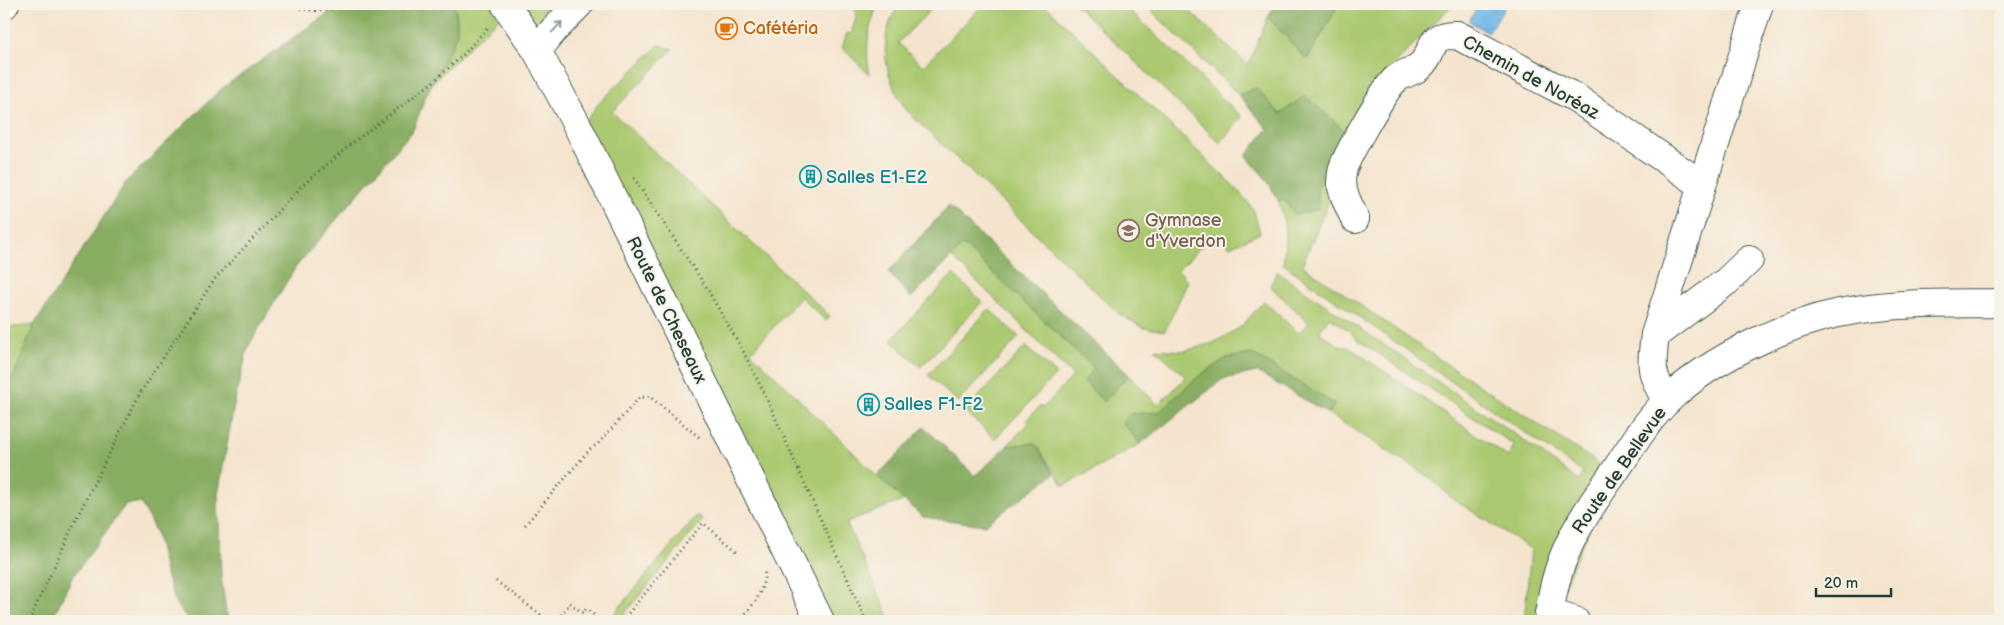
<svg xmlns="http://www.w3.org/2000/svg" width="2004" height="625" font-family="'Balsamiq Sans',sans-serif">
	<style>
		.green { fill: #abc970; stroke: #658352; fill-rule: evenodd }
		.forest { fill: #88ad62; stroke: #54754b }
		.water { fill: #6eb8e7; stroke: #467a8e }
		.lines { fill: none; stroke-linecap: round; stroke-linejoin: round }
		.minor-casing { stroke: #3f564b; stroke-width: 30 }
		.path { stroke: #3f564b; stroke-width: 3; stroke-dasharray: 1 4; stroke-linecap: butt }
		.minor { stroke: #fff; stroke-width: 28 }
		.oneway { stroke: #8f9e9a }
		.labels { text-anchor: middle; stroke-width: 4; stroke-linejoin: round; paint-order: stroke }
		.food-label { font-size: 18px; fill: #c56008; stroke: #f7f3e8; text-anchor: start }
		.street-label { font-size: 18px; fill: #1f3d34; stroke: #f7f3e8 }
		.culture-label { font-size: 18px; fill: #0d838f; stroke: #f7f3e8; text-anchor: start }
		.education-label { font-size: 18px; fill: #785e54; stroke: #f7f3e8; text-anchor: start }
	</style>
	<rect width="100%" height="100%" fill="#f7f3e8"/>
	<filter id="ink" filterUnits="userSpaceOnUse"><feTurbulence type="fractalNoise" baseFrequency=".02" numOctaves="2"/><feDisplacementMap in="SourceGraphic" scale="10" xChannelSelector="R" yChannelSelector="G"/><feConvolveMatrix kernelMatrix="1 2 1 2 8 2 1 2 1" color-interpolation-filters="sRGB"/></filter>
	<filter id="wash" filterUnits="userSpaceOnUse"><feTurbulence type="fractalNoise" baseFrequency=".0096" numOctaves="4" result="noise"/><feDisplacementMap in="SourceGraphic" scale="20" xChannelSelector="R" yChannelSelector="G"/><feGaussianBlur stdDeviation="1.12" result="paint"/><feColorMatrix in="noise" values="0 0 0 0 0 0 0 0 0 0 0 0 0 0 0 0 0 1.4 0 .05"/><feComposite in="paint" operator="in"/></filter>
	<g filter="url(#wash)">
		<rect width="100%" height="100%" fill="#f5e4cd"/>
		<g class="green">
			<path d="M453,4h125l-41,47 -28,-41c-28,22 -50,49 -76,72 12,-23 34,-52 20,-78z"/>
			<path d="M860,4h18c-11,28 -12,40 -9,70l-27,-26 5,-15 4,1 6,-19 -4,-4z"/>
			<path d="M900,4h36l-38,39 25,23 61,-62h60l193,185 16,20 7,24 -30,14 -16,-14 -36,37 10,11 -23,50 -21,-3 -25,-14 -212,-203c-22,-32 -32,-73 -7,-107z"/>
			<path d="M1075,4h48l119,113 -22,26z"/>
			<path d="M1144,4h38l66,61 20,-48 39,43 32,-56h114l-72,74 -79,187 137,94 174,114 -64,148h-25l7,-72 -78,-50 -24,-22 -100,-63 5,-10 -82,-50 -25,4 -28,18 -40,36 -29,2 -8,8 18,22 -76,42 -29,-43 -28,3 22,-23 -3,-3 14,-14 3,2 30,-32 -122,-120 12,-12 131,124 -10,14 20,19 25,-26 29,30 28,-28 -31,-28 29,2 29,-8 28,-16 23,-26 34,32 11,-10 -39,-37 7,-14 245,167 57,42 4,-8 -300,-209c3,-22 3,-43 -5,-64l7,1 -5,-87 -24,-26 -17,7zM1329,317l21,14 5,7 159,107 -6,12 -159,-110h-8l-22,-15z"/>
			<path d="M659,45l14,4 -61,63 218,204 -4,5 -25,-24 -50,55 126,124 28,24 -59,22 45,99h-71l-236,-497 15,-21z"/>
			<path d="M953,274l29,28 -61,65 -30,-27z"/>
			<path d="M989,309l30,28 -61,65 -30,-27z"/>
			<path d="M34,325l-30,75v-72z"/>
			<path d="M1026,346l30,28 -61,65 -30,-28z"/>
			<path d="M697,515l6,5 -84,100 -6,-5z"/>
		</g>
		<g class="forest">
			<path d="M341,4h112l3,6 1,23 -32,65 -12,32 -118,138 -47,79 -13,53 -17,95 3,81 5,36 4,9h-41l-13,-17 -11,-32 -9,-39 -15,-30 -15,1 -54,74 -21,43h-47v-221l30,-75 92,-143 95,-93z"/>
			<path d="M1276,4h63l-32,56 -39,-43z"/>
			<path d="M1256,88l24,26 25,-18 39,34 -15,47 -12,10 1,22 -23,6 -10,-14 -7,-1 -11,-20 -21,-24 22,-27 -29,-34z"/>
			<path d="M949,206l180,169 -25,27 -20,-20 10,-14 -131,-123 -52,53 -23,-26z"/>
			<path d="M1252,354l83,50 -6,10 -72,-42 -34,7 -83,65 -18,-22 8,-8 29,-2 40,-36 28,-18z"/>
			<path d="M924,427l51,49 32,-30 28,-3 19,31 -69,51 -62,-8 -46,-41z"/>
		</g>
		<path class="water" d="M1479,4h28l-19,29 -19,-12z"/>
	</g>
	<g filter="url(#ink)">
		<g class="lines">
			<defs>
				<g id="minor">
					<path d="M505,4l32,47 41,76 242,494"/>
					<path d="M4,5l1,-1"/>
					<path d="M537,51l15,-19 27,-28"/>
					<path d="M1355,219c-5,-11 -12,-24 -14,-36 0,-4 1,-11 2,-15 5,-14 42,-81 53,-89 7,-6 17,-7 24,-13 17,-15 5,-32 37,-31l119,63 126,87"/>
					<path d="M1655,335l72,-54 22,-21"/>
					<path d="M1667,401c-17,-27 -16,-34 -12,-66l104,-331"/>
					<path d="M1549,613l26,8"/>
					<path d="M1549,621c4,-59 30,-100 64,-147 17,-25 32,-51 54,-73 45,-44 127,-82 189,-91 47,-8 97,-6 144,-7"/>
				</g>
			</defs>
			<use href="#minor" class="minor-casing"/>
			<g class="path">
				<path d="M291,4c15,8 35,10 50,0"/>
				<path d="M634,178l72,109 37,64 24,48 99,222"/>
				<path d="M525,525l65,-76 8,-5 41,-46 10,-2 51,42"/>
				<path d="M496,581l53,40"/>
				<path d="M561,615l9,-12 13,10 3,-4 16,12"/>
				<path d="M29,621l48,-104 62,-122 75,-115 88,-94 49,-42 82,-62 29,-26 27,-30"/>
				<path d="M555,621l6,-6 26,6"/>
				<path d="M622,621l81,-98 36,30"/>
				<path d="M739,621c16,-19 23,-24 26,-50"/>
			</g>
			<use href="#minor" class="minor"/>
		</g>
		<defs><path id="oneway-shaft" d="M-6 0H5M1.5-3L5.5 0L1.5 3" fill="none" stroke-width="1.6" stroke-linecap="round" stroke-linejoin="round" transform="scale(1.25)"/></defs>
		<use class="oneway" href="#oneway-shaft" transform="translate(557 27) rotate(-47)"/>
	</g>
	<defs>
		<symbol id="cafe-ring" viewBox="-11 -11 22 22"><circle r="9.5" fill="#f7f3e8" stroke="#e8710a" stroke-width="1.5"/><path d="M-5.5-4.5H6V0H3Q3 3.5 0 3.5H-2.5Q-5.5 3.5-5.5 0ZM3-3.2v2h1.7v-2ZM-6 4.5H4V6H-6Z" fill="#e8710a"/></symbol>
		<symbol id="building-ring" viewBox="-11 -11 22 22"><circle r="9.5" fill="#f7f3e8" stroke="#0f9aa8" stroke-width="1.5"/><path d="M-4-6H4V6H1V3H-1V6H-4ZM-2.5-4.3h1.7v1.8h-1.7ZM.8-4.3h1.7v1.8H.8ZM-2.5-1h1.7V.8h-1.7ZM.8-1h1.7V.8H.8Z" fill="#0f9aa8"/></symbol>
		<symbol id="school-ring" viewBox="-11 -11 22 22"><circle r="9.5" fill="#f7f3e8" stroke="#8d6e63" stroke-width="1.5"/><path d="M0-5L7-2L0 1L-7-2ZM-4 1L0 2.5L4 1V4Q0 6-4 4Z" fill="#8d6e63"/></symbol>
	</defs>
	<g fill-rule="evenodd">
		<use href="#cafe-ring" x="714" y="16" width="25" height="25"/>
		<use href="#building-ring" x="798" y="164" width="25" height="25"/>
		<use href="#school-ring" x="1116" y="218" width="25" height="25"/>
		<use href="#building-ring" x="856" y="392" width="25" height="25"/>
	</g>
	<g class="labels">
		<g class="food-label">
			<text x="743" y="34">Cafétéria</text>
		</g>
		<g class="street-label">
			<text transform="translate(1531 77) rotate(29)" y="6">Chemin de Noréaz</text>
			<text transform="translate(667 310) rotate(64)" y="6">Route de Cheseaux</text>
			<text transform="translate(1619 470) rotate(-55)" y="6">Route de Bellevue</text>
		</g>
		<g class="culture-label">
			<text x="826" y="183">Salles E1-E2</text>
			<text x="884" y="410">Salles F1-F2</text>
		</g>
		<g class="education-label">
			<text x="1145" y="226">Gymnase<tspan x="1145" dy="21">d'Yverdon</tspan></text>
		</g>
	</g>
	<rect width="2004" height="625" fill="none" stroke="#f7f3e8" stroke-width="20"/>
	<path d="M1816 588v8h75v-8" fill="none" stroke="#1f3d34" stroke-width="2.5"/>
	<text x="1824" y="588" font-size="15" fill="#1f3d34" stroke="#f7f3e8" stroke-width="4" paint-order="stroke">20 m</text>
</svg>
